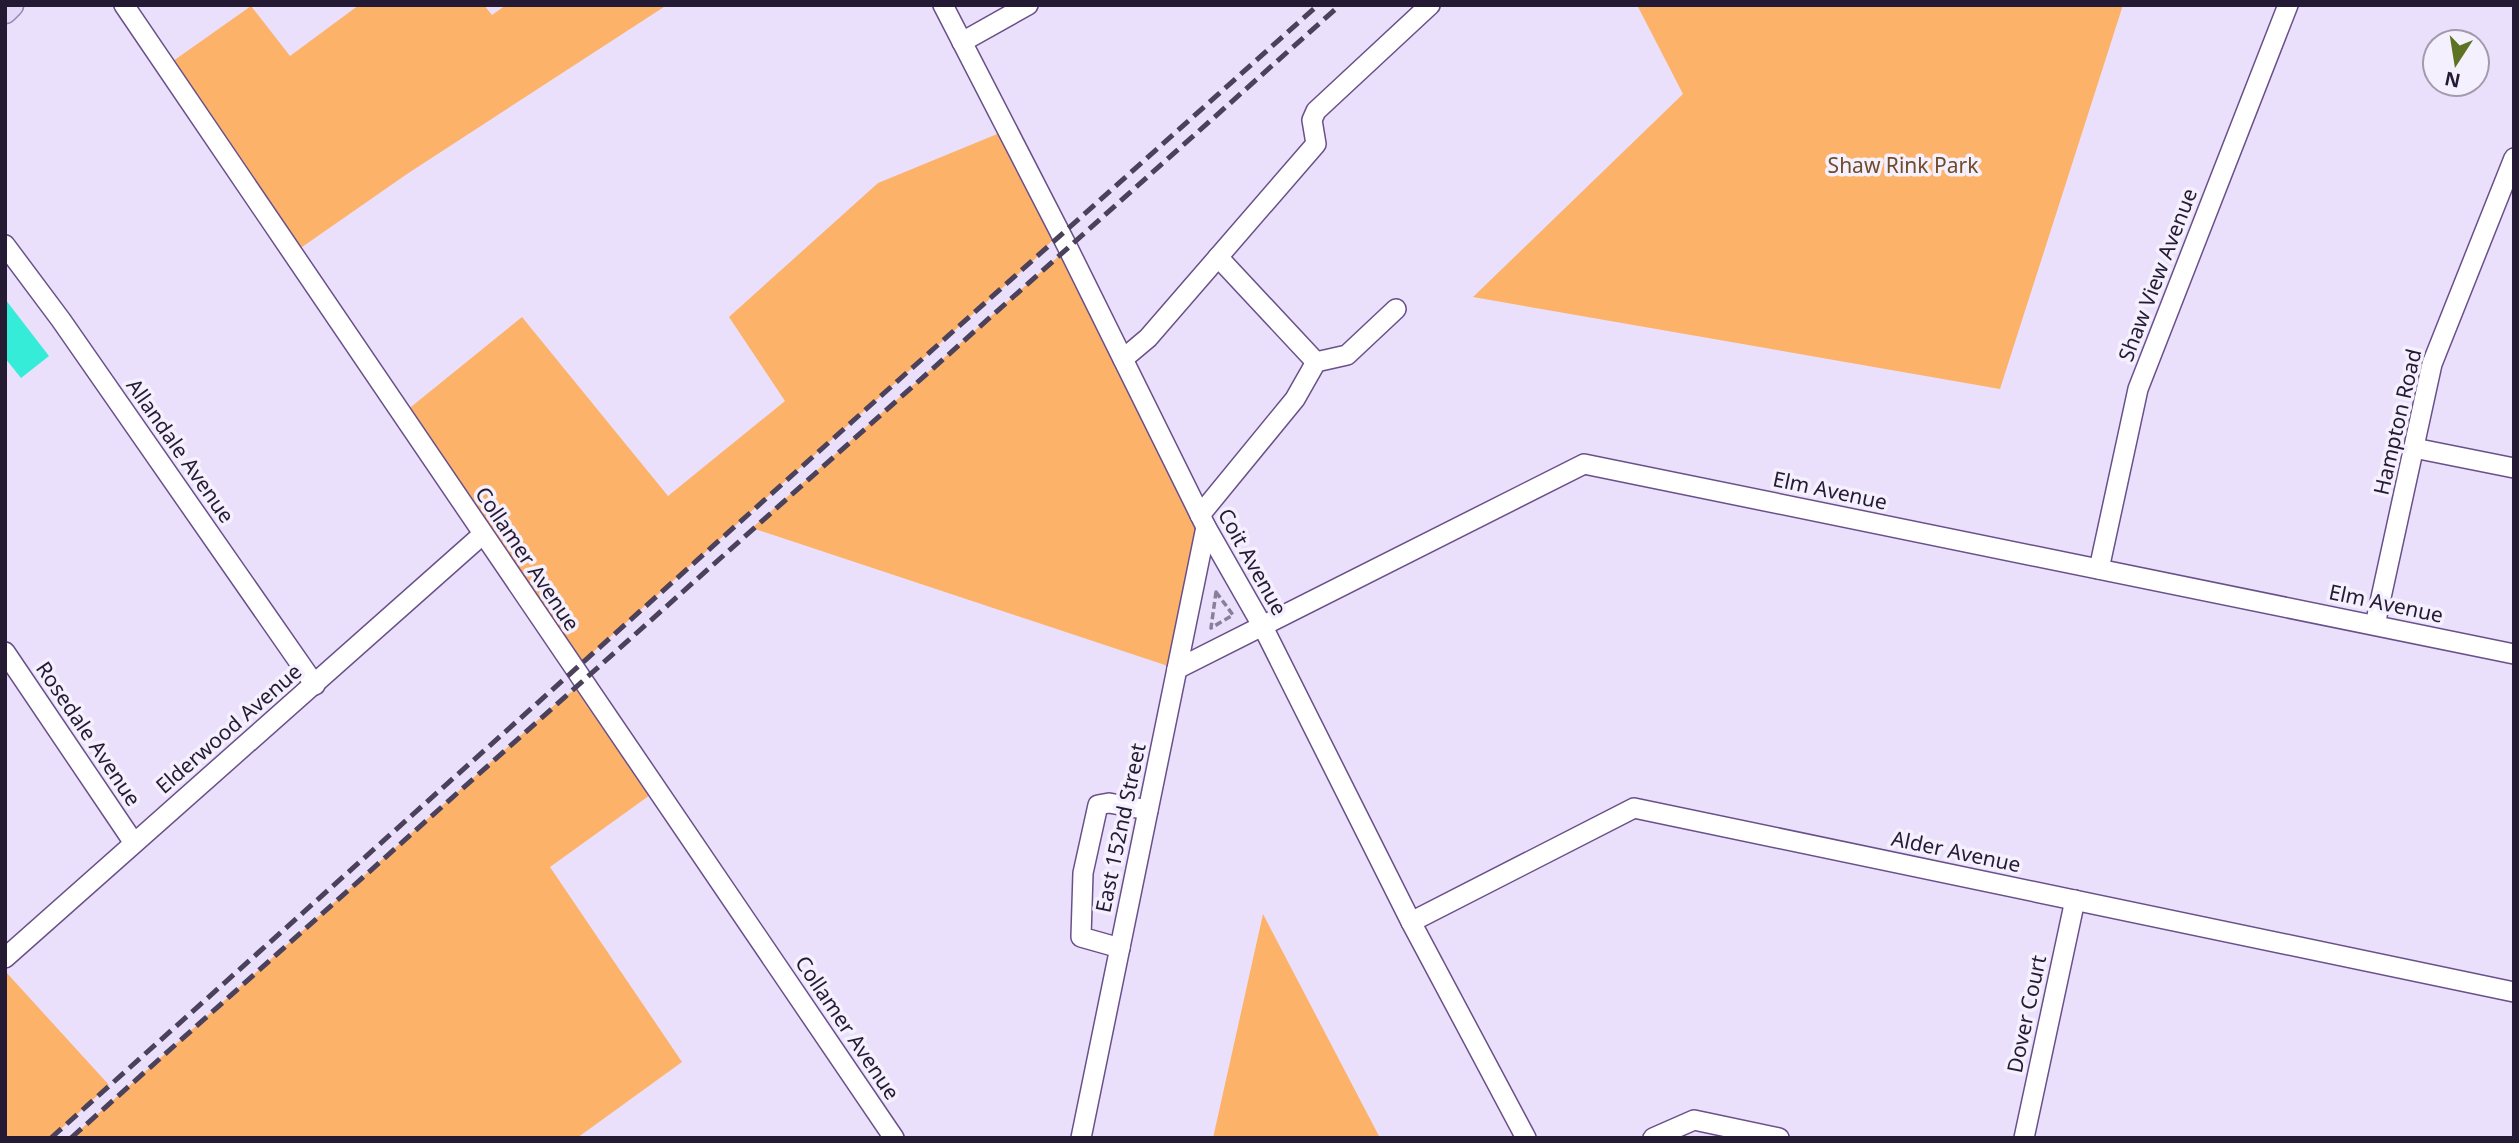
<svg xmlns="http://www.w3.org/2000/svg" width="2519" height="1143" font-family="'Noto Sans',sans-serif">
	<style>
		.green { fill: #fdb26a }
		.building { fill: #34ecd8 }
		.lines { fill: none; stroke-linecap: round; stroke-linejoin: round }
		.minor-casing { stroke: #6a508a; stroke-width: 22 }
		.major-casing { stroke: #9784b0; stroke-width: 27 }
		.path { stroke: #8a7f9a; stroke-width: 3.5; stroke-dasharray: 7 3.5; stroke-linecap: butt }
		.minor { stroke: #fff; stroke-width: 19 }
		.major { stroke: #e5d7f8; stroke-width: 24 }
		.rail { stroke: #4b415a; stroke-width: 5; stroke-dasharray: 14 7; stroke-linecap: butt }
		.labels { text-anchor: middle; stroke-width: 7; stroke-linejoin: round; paint-order: stroke }
		.park-label { font-size: 21px; fill: #6f4c29; stroke: #f5f0fe }
		.street-label { font-size: 21px; fill: #251a33; stroke: #f5f0fe }
	</style>
	<rect width="100%" height="100%" fill="#eae0fb"/>
	<g class="green">
		<path d="M359,5h125l8,10 14,-10h161l-260,169 -115,80 -126,-188 85,-60 39,50z"/>
		<path d="M1637,5h486l-123,384 -527,-92 210,-203z"/>
		<path d="M1007,130l53,102 -25,27 -461,410 -173,-254 121,-98 146,179 117,-95 -56,-84 149,-134z"/>
		<path d="M1068,248l138,279 -29,142 -425,-141z"/>
		<path d="M584,683l73,107 -107,77 132,195 -105,76h-506l488,-437z"/>
		<path d="M1263,914l117,224h-167z"/>
		<path d="M5,971l104,114 -58,53h-46z"/>
	</g>
	<path class="building" d="M5,299l44,57 -28,22 -16,-20z"/>
	<g class="lines">
		<defs>
			<g id="minor">
				<path d="M124,5l770,1133"/>
				<path d="M943,5l125,243 138,279 57,100 148,295 115,216"/>
				<path d="M962,42l66,-37"/>
				<path d="M5,245l56,75 254,365"/>
				<path d="M1218,257l98,105"/>
				<path d="M1123,359l25,-21 168,-194 -4,-24 4,-9 114,-106"/>
				<path d="M2414,448l100,20"/>
				<path d="M1200,515l95,-116 21,-37 31,-7 49,-46"/>
				<path d="M2099,569l39,-180 150,-384"/>
				<path d="M2375,625l57,-261 82,-206"/>
				<path d="M5,652l129,191"/>
				<path d="M1177,669l407,-205 930,190"/>
				<path d="M1411,922l223,-114 880,184"/>
				<path d="M1120,948l-39,-11 2,-64 15,-68 11,-2 39,7"/>
				<path d="M5,958l477,-423"/>
				<path d="M1081,1138l125,-611"/>
				<path d="M1653,1138l41,-18 85,18"/>
				<path d="M2024,1138l51,-238"/>
			</g>
			<path id="major" d="M5,11l6,-6"/>
		</defs>
		<use href="#minor" class="minor-casing"/>
		<use href="#major" class="major-casing"/>
		<path class="path" d="M1216,592l17,23 -22,13z"/>
		<use href="#minor" class="minor"/>
		<use href="#major" class="major"/>
		<g class="rail">
			<path d="M51,1138l1267,-1133"/>
			<path d="M71,1138l1269,-1133"/>
		</g>
	</g>
	<g class="labels">
		<g class="park-label">
			<text x="1903" y="173">Shaw Rink Park</text>
		</g>
		<g class="street-label">
			<text transform="translate(2158 275) rotate(-69)" y="7">Shaw View Avenue</text>
			<text transform="translate(2398 422) rotate(-77)" y="7">Hampton Road</text>
			<text transform="translate(180 451) rotate(55)" y="7">Allandale Avenue</text>
			<text transform="translate(1830 491) rotate(12)" y="7">Elm Avenue</text>
			<text transform="translate(527 559) rotate(56)" y="7">Collamer Avenue</text>
			<text transform="translate(1252 562) rotate(61)" y="7">Coit Avenue</text>
			<text transform="translate(2386 604) rotate(12)" y="7">Elm Avenue</text>
			<text transform="translate(229 729) rotate(-41)" y="7">Elderwood Avenue</text>
			<text transform="translate(88 734) rotate(56)" y="7">Rosedale Avenue</text>
			<text transform="translate(1121 828) rotate(-78)" y="7">East 152nd Street</text>
			<text transform="translate(1956 852) rotate(12)" y="7">Alder Avenue</text>
			<text transform="translate(2027 1014) rotate(-78)" y="7">Dover Court</text>
			<text transform="translate(847 1028) rotate(56)" y="7">Collamer Avenue</text>
		</g>
	</g>
	<rect width="2519" height="1143" fill="none" stroke="#251a33" stroke-width="14"/>
	<g transform="translate(2456 63) rotate(192)"><circle r="33" fill="#f5f0fe" stroke="#a29aad" stroke-width="2"/>
	<path d="M0-5L12 26L0 18L-12 26Z" fill="#5d7223"/>
	<text y="-10" font-size="19" font-weight="bold" text-anchor="middle" fill="#251a33">N</text>
	</g>
</svg>
